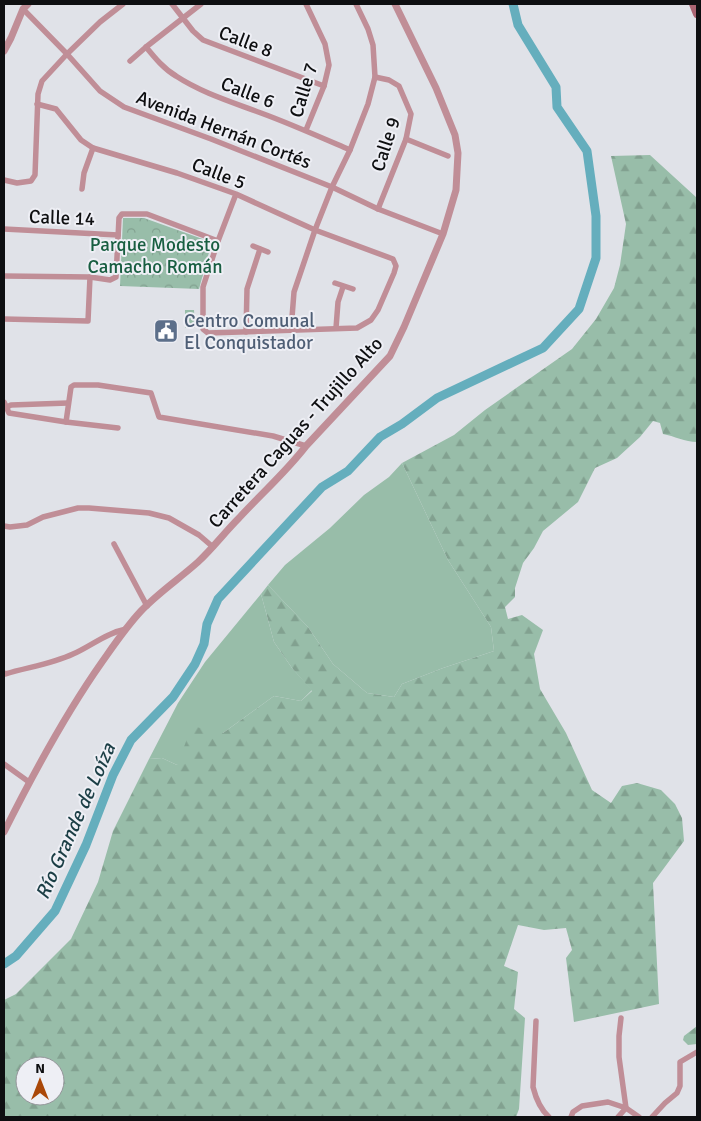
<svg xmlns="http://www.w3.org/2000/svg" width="701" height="1121" font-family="Signika,sans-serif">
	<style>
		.grass { fill: #98bda9 }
		.forest { fill: url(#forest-firs); fill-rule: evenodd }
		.park { fill: url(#park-crowns) }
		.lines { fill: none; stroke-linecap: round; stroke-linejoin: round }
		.river { stroke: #65aebd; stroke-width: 9 }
		.minor { stroke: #c08e97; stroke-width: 5.5 }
		.tertiary { stroke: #c08e97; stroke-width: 7 }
		.secondary { stroke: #ab6573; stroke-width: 8 }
		.labels { text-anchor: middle; stroke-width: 4; stroke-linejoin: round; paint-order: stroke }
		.street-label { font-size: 19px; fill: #0e0f11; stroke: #eeeff5 }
		.park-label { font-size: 19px; fill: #185e41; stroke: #eeeff5 }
		.service-label { font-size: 19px; fill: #4e5e75; stroke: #eeeff5; text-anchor: start }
		.water-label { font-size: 20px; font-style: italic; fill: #1b3e45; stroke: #eeeff5 }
	</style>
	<defs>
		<pattern id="forest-firs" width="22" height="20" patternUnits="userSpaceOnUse" patternTransform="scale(1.25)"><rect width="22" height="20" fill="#98bda9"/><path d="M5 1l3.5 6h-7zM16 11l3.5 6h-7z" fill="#82a190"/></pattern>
		<pattern id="park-crowns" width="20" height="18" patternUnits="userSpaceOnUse" patternTransform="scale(1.25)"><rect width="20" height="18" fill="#98bda9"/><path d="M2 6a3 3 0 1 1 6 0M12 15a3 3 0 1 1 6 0" fill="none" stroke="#82a190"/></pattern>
	</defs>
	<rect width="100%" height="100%" fill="#e0e2e8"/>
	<g class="grass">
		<path d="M185,310h9l1,18h-10z"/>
		<path d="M402,463l46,97 43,67 3,24 -51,17 -41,16 -8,13 -27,-4 -21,-18 -13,-11 -25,-37 -40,-42 17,-20 45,-37 34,-33 25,-18z"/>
		<path d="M261,594l13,48 18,26 20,22 -11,11 -27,-5 -51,37 -46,32 -15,-7 -13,1 29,-56 27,-41z"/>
	</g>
	<g class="forest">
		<path d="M650,155l47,43v244c-12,0 -23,-6 -34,-8l-3,-11 -7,-2 -13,16 -23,21 -22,10 -17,34 -35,29 -9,17 -11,15 -8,25v9l-10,10 3,12 14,-4 21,15 -9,24 6,35 26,44 26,57 19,13 11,-17 15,-3 24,7 14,14 7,14 2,23 -31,42 6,121 -85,18 -8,-64 6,-8 -6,-22 -22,2 -26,-5 -14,41 14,6 -4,37 11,9 -6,91 -3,8h-329l-11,-1h-11l-1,1h-160v-117l12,-6 55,-55 27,-57 15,-51 36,-72 13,-1 15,7 15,-39 31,7 51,-37 27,5 11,-10 -20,-23 -18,-26 -13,-48 7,-9 40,42 25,37 13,11 21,18 27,4 8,-13 41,-16 51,-17 -3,-24 -43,-67 -46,-97 52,-28 31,-25 87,-61 24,-30 18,-31 6,-23 6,-41 -15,-68zM25,1066h30v30h-30z"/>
		<path d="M697,1026v18l-9,1 -5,-5 1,-4z"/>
	</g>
	<path class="park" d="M123,218h21l67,24v3l-12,44 -79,-3z"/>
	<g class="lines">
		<path class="river" d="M4,964l12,-8 39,-45 31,-66 27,-70 18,-35 42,-43 22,-33 9,-20 3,-20 11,-25 104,-112 26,-16 32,-34 22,-13 35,-26 106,-50 36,-39 17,-51v-42l-9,-65 -30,-44 -1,-20 -38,-62 -5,-21"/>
		<g class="minor">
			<path d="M172,4l21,27 10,9 121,46"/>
			<path d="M306,4l19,40 4,21 -5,21 -18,44"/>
			<path d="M23,9l44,45 33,37 24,16 87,32 121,48 46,22 65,25"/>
			<path d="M146,47c9,11 18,22 30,29 26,17 56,26 85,37 30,11 59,24 89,37"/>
			<path d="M130,61l16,-14 55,-43"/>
			<path d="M375,77l14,3 10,6 12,28 -5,25 -28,70"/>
			<path d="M37,104l19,5 25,31 12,8 84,25 59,21 79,36 78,29 3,7 -2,7 -16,37 -7,10 -14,8 -149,5 -5,-4v-42l15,-46 18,-47"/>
			<path d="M406,139l42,17"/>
			<path d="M4,180l13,3 14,-2 4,-6 3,-81 4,-13 25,-27 33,-32 23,-18"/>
			<path d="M82,189l2,-16 9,-25"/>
			<path d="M4,229l114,6"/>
			<path d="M253,246l15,6"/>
			<path d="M4,276l86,1 20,3 6,-3 3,-59 3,-4h25l71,27"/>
			<path d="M335,283l18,6"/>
			<path d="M4,319l84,2 2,-44"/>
			<path d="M336,328l2,-26 5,-15"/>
			<path d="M291,330l3,-38 21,-62 17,-43 18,-37 18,-46 7,-27 -2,-32 -5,-16 -12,-25"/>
			<path d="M246,332l1,-43 13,-40"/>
			<path d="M4,402l5,11 57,9 52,6"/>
			<path d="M7,407l4,-2 57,-2"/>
			<path d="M66,422l5,-35 3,-2h24l53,8 8,24 114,19 33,10"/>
			<path d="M4,526l6,1 17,-2 16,-8 35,-9h11l60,5 20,5 30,17 14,12"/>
			<path d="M114,544l33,62"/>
			<path d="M4,673l1,1c23,-7 47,-10 68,-20 18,-8 33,-21 53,-25"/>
			<path d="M4,764l25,18"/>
			<path d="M536,1021l-3,66c3,12 7,22 16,30"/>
			<path d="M571,1117l2,-5 9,-6 26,-4 18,6 13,9"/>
			<path d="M618,1117l8,-9 -7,-51v-21l2,-18"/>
			<path d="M652,1117l13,-14 12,-10 3,-7v-24l17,-10"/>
		</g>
		<g class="tertiary">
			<path d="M4,51l7,-13 12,-29 5,-5"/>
			<path d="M4,832c29,-58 60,-116 98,-170 12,-17 24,-35 39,-51 17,-18 38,-32 57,-49 15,-14 27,-30 41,-44 22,-24 47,-46 67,-72l84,-90 14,-29 39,-93 13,-44 2,-37 -3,-18 -19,-47 -41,-84"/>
		</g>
		<path class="secondary" d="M693,4l4,10"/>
	</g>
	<defs>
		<symbol id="civic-square" viewBox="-11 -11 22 22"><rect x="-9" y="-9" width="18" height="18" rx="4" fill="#5c6f8a" stroke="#eeeff5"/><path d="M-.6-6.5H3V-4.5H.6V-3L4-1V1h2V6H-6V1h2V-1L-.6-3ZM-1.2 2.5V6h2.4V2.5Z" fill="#fff"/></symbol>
	</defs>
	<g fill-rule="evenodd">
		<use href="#civic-square" x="152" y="317" width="28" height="28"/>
	</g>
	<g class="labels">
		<g class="street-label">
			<text transform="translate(246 41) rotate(21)" y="7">Calle 8</text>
			<text transform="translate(303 90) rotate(-73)" y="7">Calle 7</text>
			<text transform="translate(248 92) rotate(21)" y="7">Calle 6</text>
			<text transform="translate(224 129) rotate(21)" y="7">Avenida Hernán Cortés</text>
			<text transform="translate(385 144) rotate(-72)" y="7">Calle 9</text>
			<text transform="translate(219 173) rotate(21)" y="7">Calle 5</text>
			<text transform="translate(62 217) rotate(2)" y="7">Calle 14</text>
			<text transform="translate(295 432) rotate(-48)" y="7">Carretera Caguas - Trujillo Alto</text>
		</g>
		<g class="park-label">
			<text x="155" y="251">Parque Modesto<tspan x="155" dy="22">Camacho Román</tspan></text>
		</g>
		<g class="service-label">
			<text x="184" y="327">Centro Comunal<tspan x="184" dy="22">El Conquistador</tspan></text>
		</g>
		<g class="water-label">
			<text transform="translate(75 821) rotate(-66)" y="7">Río Grande de Loíza</text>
		</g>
	</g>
	<rect width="701" height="1121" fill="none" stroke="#0e0f11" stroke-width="10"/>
	<g transform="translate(40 1081)"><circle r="24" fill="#eeeff5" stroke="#94959a"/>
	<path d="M0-4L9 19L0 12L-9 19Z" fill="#aa4809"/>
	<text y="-8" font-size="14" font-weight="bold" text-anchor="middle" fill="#0e0f11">N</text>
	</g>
</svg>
